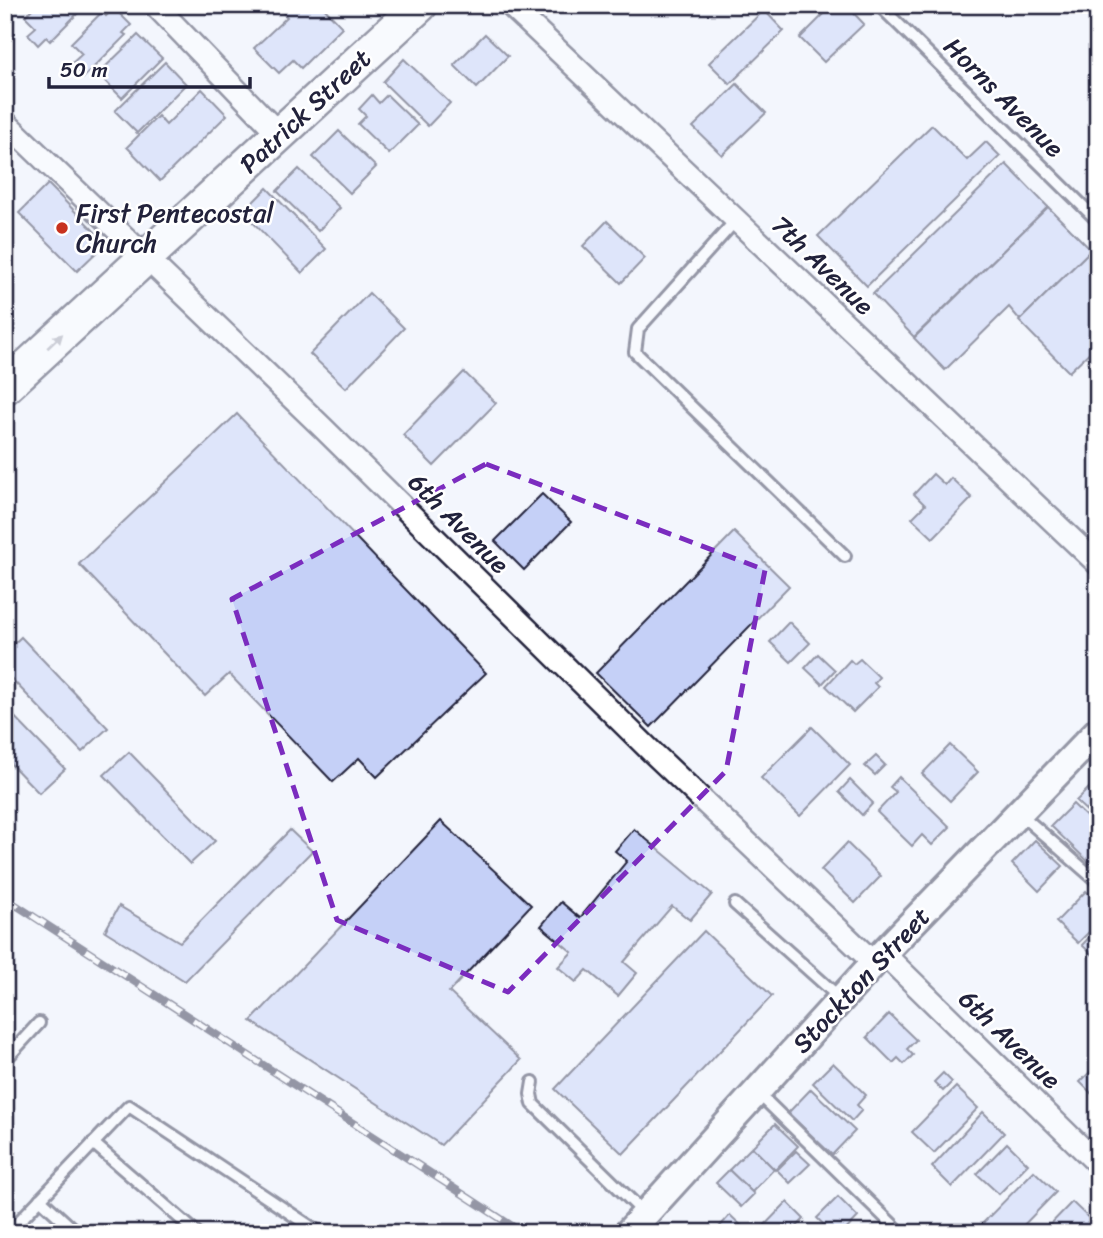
<svg xmlns="http://www.w3.org/2000/svg" width="1103" height="1238" font-family="Sriracha,sans-serif">
	<style>
		.building { fill: #c5d0f7; stroke: #22223b; stroke-width: 2 }
		.lines { fill: none; stroke-linecap: round; stroke-linejoin: round }
		.service-casing { stroke: #22223b; stroke-width: 16 }
		.minor-casing { stroke: #22223b; stroke-width: 26 }
		.tertiary-casing { stroke: #22223b; stroke-width: 32 }
		.primary-casing { stroke: #22223b; stroke-width: 38 }
		.service { stroke: #fff; stroke-width: 10 }
		.minor { stroke: #fff; stroke-width: 21 }
		.tertiary { stroke: #fff; stroke-width: 26 }
		.primary { stroke: #fff; stroke-width: 33 }
		.rail-casing { stroke: #22223b; stroke-width: 8 }
		.rail { stroke: #fff; stroke-width: 5; stroke-dasharray: 16; stroke-linecap: butt }
		.oneway { fill: #9c9ca7 }
		.marked { fill: none; stroke: #7b2cbf; stroke-width: 5; stroke-dasharray: 14 9; stroke-linejoin: round }
		.poi-dot { fill: #c8321e; stroke: #fff; stroke-width: 2.5 }
		.labels { text-anchor: middle; stroke-width: 5; stroke-linejoin: round; paint-order: stroke }
		.street-label { font-size: 26px; fill: #22223b; stroke: #fff }
		.poi-label { font-size: 26px; fill: #22223b; stroke: #fff; text-anchor: start }
	</style>
	<rect width="100%" height="100%" fill="#f3f6fd"/>
	<filter id="ink" filterUnits="userSpaceOnUse"><feTurbulence type="fractalNoise" baseFrequency=".0143" numOctaves="2"/><feDisplacementMap in="SourceGraphic" scale="14" xChannelSelector="R" yChannelSelector="G"/><feConvolveMatrix kernelMatrix="1 2 1 2 8 2 1 2 1" color-interpolation-filters="sRGB"/></filter>
	<g filter="url(#ink)">
		<g class="building">
			<path d="M36,5h50l-36,36 -4,-4 -8,8 -10,-11 8,-7 -11,-11z"/>
			<path d="M291,5h30l21,22 -41,41 -8,-8 -14,13 -25,-25 33,-31 -4,-4z"/>
			<path d="M833,5h13l18,19 -40,38 -24,-24z"/>
			<path d="M114,8l17,17 -8,8 3,2 -43,43 -13,-13 12,-11 -11,-11 31,-31 4,4z"/>
			<path d="M764,10l20,21 -54,53 -21,-21z"/>
			<path d="M485,34l23,22 -31,32 -23,-23z"/>
			<path d="M138,35l24,23 -40,40 -24,-24z"/>
			<path d="M404,59l46,44 -22,23 -45,-44z"/>
			<path d="M165,62l21,22 -49,49 -22,-22z"/>
			<path d="M737,84l29,29 -44,42 -29,-28z"/>
			<path d="M202,89l25,26 -67,66 -33,-34 31,-31 8,9z"/>
			<path d="M372,95l7,8 8,-8 31,30 -29,29 -31,-30 8,-8 -7,-7z"/>
			<path d="M932,125l35,35 19,-18 14,14 -133,130 -49,-50z"/>
			<path d="M339,131l37,36 -26,26 -37,-36z"/>
			<path d="M1006,164l42,43 -134,130 -41,-43z"/>
			<path d="M299,169l41,39 -22,23 -41,-40z"/>
			<path d="M48,184l58,59 -29,28 -58,-58z"/>
			<path d="M267,188l59,61 -24,24 -59,-61z"/>
			<path d="M1048,207l43,43 -71,70 -11,-13 -64,63 -31,-32z"/>
			<path d="M607,221l38,37 -24,25 -38,-37z"/>
			<path d="M1091,250l7,7v87l-29,28 -50,-51z"/>
			<path d="M369,293l35,35 -58,60 -36,-34z"/>
			<path d="M464,372l32,31 -62,63 -31,-31z"/>
			<path d="M237,414l249,259 -109,104 -18,-19 -26,24 -104,-108 -24,22 -126,-132z"/>
			<path d="M933,474l12,11 6,-7 21,20 -39,40 -21,-20 13,-13 -11,-11z"/>
			<path d="M542,494l29,28 -47,48 -29,-29z"/>
			<path d="M734,532l55,54 -138,141 -55,-54z"/>
			<path d="M789,622l21,21 -19,19 -21,-20z"/>
			<path d="M21,637l87,91 -26,24 -77,-80v-20z"/>
			<path d="M818,654l17,16 -13,14 -17,-16z"/>
			<path d="M860,659l19,18 -5,6 4,4 -25,25 -27,-26 24,-26 4,4z"/>
			<path d="M5,707l60,62 -26,24 -34,-35z"/>
			<path d="M812,727l38,38 -50,51 -39,-38z"/>
			<path d="M950,745l28,27 -28,29 -28,-27z"/>
			<path d="M129,752l86,89 -25,23 -86,-89z"/>
			<path d="M876,756l9,9 -10,10 -10,-9z"/>
			<path d="M899,777l51,50 -18,18 -10,-10 -10,11 -35,-34 19,-20 -6,-5z"/>
			<path d="M1098,779v43l-22,-21z"/>
			<path d="M850,780l23,23 -11,12 -23,-23z"/>
			<path d="M1073,804l25,24v43l-47,-45z"/>
			<path d="M441,821l90,84 -82,87 72,68 -80,85 -190,-124z"/>
			<path d="M634,829l78,65 -22,26 -18,-14 -48,56 13,11 -19,23 -31,-26 -11,12 -18,-15 14,-15 -31,-26 20,-24 19,16 47,-57 -12,-10z"/>
			<path d="M290,830l22,21 -127,130 -80,-50 14,-25 61,36z"/>
			<path d="M1035,840l28,26 -24,25 -27,-27z"/>
			<path d="M847,843l34,33 -26,27 -34,-33z"/>
			<path d="M1086,891l12,12v20l-20,20 -22,-21z"/>
			<path d="M1098,928v32l-16,-15z"/>
			<path d="M704,931l68,65 -149,158 -68,-65z"/>
			<path d="M889,1014l27,26 -9,9 6,6 -9,9 -6,-6 -5,5 -26,-26z"/>
			<path d="M833,1063l33,32 -9,10 5,5 -10,11 -39,-38z"/>
			<path d="M1098,1064v36l-18,-18z"/>
			<path d="M943,1073l9,9 -9,9 -9,-9z"/>
			<path d="M956,1087l22,21 -44,45 -22,-21z"/>
			<path d="M811,1089l44,42 -23,24 -44,-42z"/>
			<path d="M983,1112l21,21 -52,54 -20,-20z"/>
			<path d="M775,1124l23,22 -23,24 -23,-23z"/>
			<path d="M1007,1143l21,21 -29,30 -22,-20z"/>
			<path d="M752,1147l22,22 -22,23 -23,-22z"/>
			<path d="M796,1151l14,13 -20,19 -13,-13z"/>
			<path d="M729,1170l25,24 -13,13 -25,-24z"/>
			<path d="M1034,1171l22,21 -40,41h-35l-4,-4z"/>
			<path d="M838,1197l20,20 -15,16h-11l-15,-15z"/>
			<path d="M787,1202l17,17 -13,14h-34z"/>
			<path d="M1072,1202l23,22 -8,9h-45z"/>
			<path d="M730,1215l19,18h-35z"/>
		</g>
		<g class="lines">
			<defs>
				<g id="service">
					<path d="M879,5l219,216"/>
					<path d="M736,220l-98,109 -3,23 210,204"/>
					<path d="M1019,813l79,69"/>
					<path d="M735,904l105,94"/>
					<path d="M5,1060l34,-37"/>
					<path d="M533,1082l-2,12 2,10 112,110"/>
					<path d="M758,1093l143,140"/>
					<path d="M93,1143l104,90"/>
					<path d="M40,1199l37,34"/>
					<path d="M8,1233l121,-127 191,127"/>
				</g>
				<g id="minor">
					<path d="M155,5l124,129"/>
					<path d="M510,5l588,559"/>
					<path d="M5,122l317,305 330,325 222,211"/>
					<path d="M883,953l215,211"/>
				</g>
				<path id="tertiary" d="M628,1233l255,-280 215,-222"/>
				<path id="primary" d="M5,387l415,-382"/>
			</defs>
			<use href="#service" class="service-casing"/>
			<use href="#minor" class="minor-casing"/>
			<use href="#tertiary" class="tertiary-casing"/>
			<use href="#primary" class="primary-casing"/>
			<use href="#service" class="service"/>
			<use href="#minor" class="minor"/>
			<use href="#tertiary" class="tertiary"/>
			<use href="#primary" class="primary"/>
			<defs>
				<path id="rail" d="M5,898l518,335"/>
			</defs>
			<use href="#rail" class="rail-casing"/>
			<use href="#rail" class="rail"/>
		</g>
		<defs><path id="oneway-solid" d="M-6-.8H1V-3.2L6.5 0L1 3.2V.8H-6Z" transform="scale(1.75)"/></defs>
		<use class="oneway" href="#oneway-solid" transform="translate(55 341) rotate(-43)"/>
	</g>
	<path d="M0 0H1103V1238H0ZM486,464l279,106 -39,201 -218,221 -171,-72 -105,-321z" fill="#f3f6fd" fill-opacity=".55" fill-rule="evenodd"/>
	<path class="marked" d="M486,464l279,106 -39,201 -218,221 -171,-72 -105,-321z"/>
	<circle class="poi-dot" cx="62" cy="228" r="7"/>
	<g class="labels">
		<g class="street-label">
			<text transform="translate(1004 97) rotate(45)" y="9">Horns Avenue</text>
			<text transform="translate(305 111) rotate(-43)" y="9">Patrick Street</text>
			<text transform="translate(823 265) rotate(44)" y="9">7th Avenue</text>
			<text transform="translate(459 523) rotate(45)" y="9">6th Avenue</text>
			<text transform="translate(861 980) rotate(-47)" y="9">Stockton Street</text>
			<text transform="translate(1010 1039) rotate(44)" y="9">6th Avenue</text>
		</g>
		<g class="poi-label">
			<text x="76" y="222">First Pentecostal<tspan x="76" dy="30">Church</tspan></text>
		</g>
	</g>
	<rect width="1103" height="1238" fill="none" stroke="#fff" stroke-width="28"/>
	<rect x="14" y="14" width="1075" height="1210" fill="none" stroke="#22223b" stroke-width="2.5" filter="url(#ink)"/>
	<path d="M49 77v10h201v-10" fill="none" stroke="#22223b" stroke-width="3.5"/>
	<text x="60" y="77" font-size="21" fill="#22223b" stroke="#ffffff" stroke-width="5" paint-order="stroke">50 m</text>
</svg>
